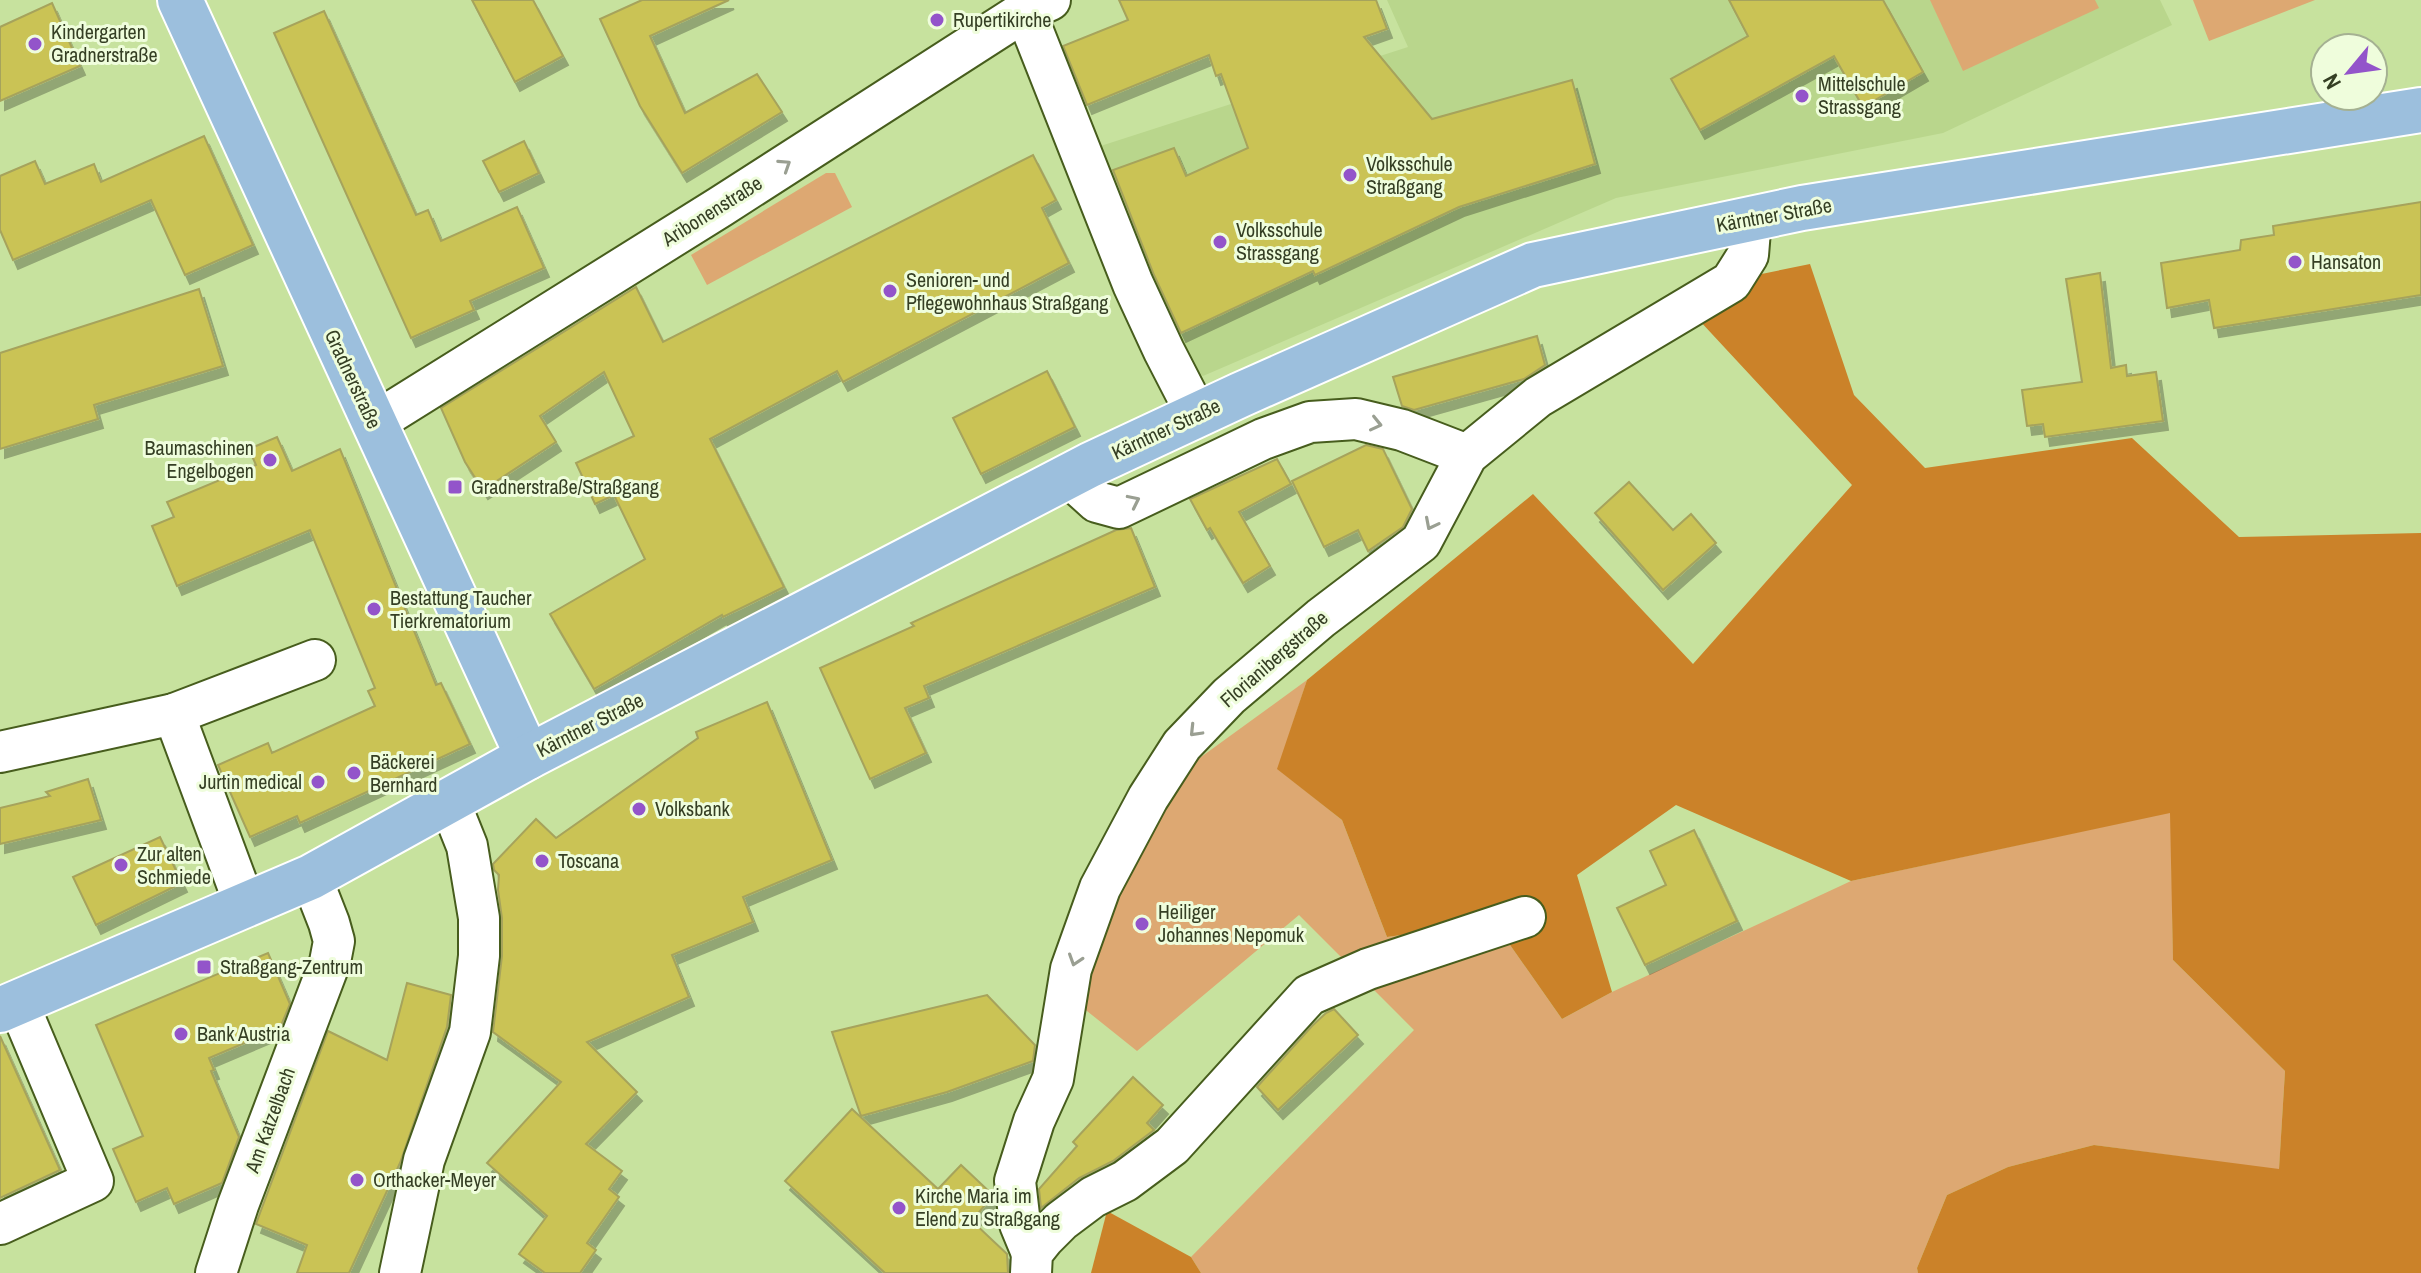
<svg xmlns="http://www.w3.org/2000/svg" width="2421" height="1273" font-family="'Archivo Narrow',sans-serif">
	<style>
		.built { fill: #b9d68c }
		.green { fill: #dda872 }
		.forest { fill: #cb8229 }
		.building { fill: #cac354; stroke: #a6a35c; stroke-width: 2; filter: url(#shadow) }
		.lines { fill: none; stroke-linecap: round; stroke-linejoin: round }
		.minor-casing { stroke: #475d1d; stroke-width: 44 }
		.major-casing { stroke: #fff; stroke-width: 48 }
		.minor { stroke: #fff; stroke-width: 40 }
		.major { stroke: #9cbfdd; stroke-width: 44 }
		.oneway { stroke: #9a9f92 }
		.poi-dot { fill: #9354ca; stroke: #effddc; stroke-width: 3 }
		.labels { text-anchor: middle; stroke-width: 6; stroke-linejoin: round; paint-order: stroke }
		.poi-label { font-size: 20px; fill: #353f24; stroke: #effddc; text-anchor: start }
		.street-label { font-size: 20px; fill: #353f24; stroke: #effddc }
	</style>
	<defs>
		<filter id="shadow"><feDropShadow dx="5" dy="9" stdDeviation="0" flood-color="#0004"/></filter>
	</defs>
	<rect width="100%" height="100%" fill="#c7e29e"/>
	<path class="built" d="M1387,0h773l12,25 -229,108 -327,65 -413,178 -39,-25 -82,-199 326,-105z"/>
	<g class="green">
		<path d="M1930,0h165l4,8 -136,63z"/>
		<path d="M2193,0h122l-106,41z"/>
		<path d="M826,173h9l17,34 -145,78 -16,-30z"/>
		<path d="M1307,680l-29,89 64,51 45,117 107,-15 68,97 50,-27 239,-111 320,-69 2,148 112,111 -6,99 -185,-25 -86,22 -61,28 -30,73 1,5h-717l-10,-16 223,-227 -115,-115 -162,136 -60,-48 29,-97 73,-133z"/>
	</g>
	<g class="forest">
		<path d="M1810,264l44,131 71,73 207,-30 107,99 182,-4v740h-503l-1,-5 30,-73 61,-28 86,-22 185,24 6,-98 -112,-111 -3,-147 -319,68 -175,-76 -99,70 35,117 -50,27 -68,-97 -107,15 -45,-117 -65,-51 30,-89 226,-186 160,170 159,-179 -179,-193z"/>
		<path d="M1107,1211l84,46 10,16h-110z"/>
	</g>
	<g class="building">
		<path d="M472,0h61l30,56 -48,26z"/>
		<path d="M642,0h87l-79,36 35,77 72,-39 25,38 -100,61 -42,-67 -40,-87z"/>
		<path d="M1119,0h257l11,29 -23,8 68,82 140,-39 23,84 -136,43 -144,68 -2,-4 -132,62 -27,-58 -41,-105 61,-22 12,28 62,-28 -27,-74 -5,2 -7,-21 -122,50 -24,-59 65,-26z"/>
		<path d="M1729,0h154l40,72 -60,35 -29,-51 -134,74 -29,-51 77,-43z"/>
		<path d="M52,3l28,63 -80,35v-74z"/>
		<path d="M324,11l92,204 12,-5 13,31 76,-34 27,61 -74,33 4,9 -63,28 -137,-305z"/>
		<path d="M204,136l49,109 -68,30 -34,-75 -138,60 -13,-30v-54l35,-15 10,23 49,-20 7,18z"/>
		<path d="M524,141l15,32 -40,19 -16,-31z"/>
		<path d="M1033,155l23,45 -14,8 27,55 -226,119 -6,-11 -127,68 74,148 -61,30 -1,-2 -128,74 -44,-75 95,-55 -31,-64 -19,9 -19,-41 58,-27 -30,-64 -64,44 16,26 -73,48 -18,-28 -24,-54 195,-121 27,55z"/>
		<path d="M2421,202v93l-207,33 -5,-28 -42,8 -6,-45 79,-13 1,-10 33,-5 -1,-9z"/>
		<path d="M2100,273l11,95 15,-3 1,11 29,-4 7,49 -118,16 -2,-13 -16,2 -5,-36 60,-8 -16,-103z"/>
		<path d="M199,289l24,77 -129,39 4,14 -98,30v-96z"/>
		<path d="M1537,336l8,29 -21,14 -110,31 -12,-4 -9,-29z"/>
		<path d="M1047,371l28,56 -94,47 -28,-56z"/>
		<path d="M277,437l15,34 48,-22 96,236 5,-2 29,61 -170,79 -3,-7 -47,21 -32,-72 50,-22 4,10 103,-47 -7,-15 7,-3 -65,-158 -133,56 -25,-60 22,-9 -7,-15 89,-37 -7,-16z"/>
		<path d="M1366,445l17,4 29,60 -9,18 -35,24 -10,-21 -34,17 -32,-66z"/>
		<path d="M1277,459l14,25 -52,28 31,54 -27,17 -33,-55 -3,2 -17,-31z"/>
		<path d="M1629,482l44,48 18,-16 25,29 -53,47 -68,-77z"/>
		<path d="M1131,528l24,59 -231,99 5,12 -24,10 21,45 -56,26 -50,-111 94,-42 -3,-3 205,-93z"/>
		<path d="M767,702l65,158 -89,37 10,25 -81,33 17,42 -102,45 50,50 -51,52 36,27 -13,18 10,8 -32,46 9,7 -16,23h-35l-26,-19 28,-38 -60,-53 74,-81 -68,-50 9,-76v-38l-4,-28 1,-15 -5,-5 -1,-6 43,-45 20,19 142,-100 -2,-6z"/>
		<path d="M88,779l13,41 -101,24v-36l50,-12 -4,-4z"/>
		<path d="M1694,830l43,91 -92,44 -28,-57 49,-23 -16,-34z"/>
		<path d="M160,837l22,46 -86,42 -23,-48z"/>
		<path d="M268,953l22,51 -10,24 -71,30 5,12 -3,1 28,66 -17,46 -48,21 -7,-16 -31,14 -23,-53 30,-13 -47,-111z"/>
		<path d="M407,983l44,12 -4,32 -47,136 -51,110h-52l10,-28 -51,-21 4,-11 68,-182 59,29z"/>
		<path d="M987,995l48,50 -2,16 -86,31 -86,24 -29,-84z"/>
		<path d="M1334,1009l24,26 -80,75 -21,-23 55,-61 14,-13z"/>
		<path d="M0,1036l60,134 -60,28z"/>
		<path d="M1133,1077l30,28 -16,18 7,7 -41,31 -34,17 -38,30 -2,-19 38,-43 -4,-4z"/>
		<path d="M852,1109l86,80 23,-24 32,30 -21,26 35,33 1,19h-123l-100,-92z"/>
	</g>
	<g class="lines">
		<defs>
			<g id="minor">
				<path d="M1025,11l108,273 31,67 33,64"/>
				<path d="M374,423l346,-216 305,-196 25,-11"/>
				<path d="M1068,476l29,26 22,6 144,-69 47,-17 46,-3 46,11 65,25"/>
				<path d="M174,714l141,-54"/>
				<path d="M0,752l174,-38 71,191"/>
				<path d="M0,1224l93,-43 -75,-178"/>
				<path d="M1032,1253l-12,-29 -5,-43 19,-60 19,-42 18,-110 29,-81 48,-90 34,-53 47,-49 92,-78 100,-76 46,-87 71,-58 193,-115 17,-27 3,-37"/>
				<path d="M216,1273l22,-68 92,-243 4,-21 -5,-18 -18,-46"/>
				<path d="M400,1273l24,-113 46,-128 9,-76v-38l-12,-72 -10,-25 -13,-19"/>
				<path d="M1031,1273l1,-20 12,-15 17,-17 32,-24 32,-16 47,-35 137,-151 59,-26 157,-52"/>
			</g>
			<g id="major">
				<path d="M180,0l348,757"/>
				<path d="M0,1010l311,-133 217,-120 562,-292 150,-70 293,-130 269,-57 619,-98"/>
			</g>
		</defs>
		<use href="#minor" class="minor-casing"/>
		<use href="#major" class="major-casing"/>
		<use href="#minor" class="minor"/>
		<use href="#major" class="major"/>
	</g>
	<defs><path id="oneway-chevron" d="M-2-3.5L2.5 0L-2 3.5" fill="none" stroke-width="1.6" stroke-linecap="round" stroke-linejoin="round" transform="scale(2)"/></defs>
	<g class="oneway">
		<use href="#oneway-chevron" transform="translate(785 165) rotate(-33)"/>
		<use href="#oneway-chevron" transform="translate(1376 424) rotate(13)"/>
		<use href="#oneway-chevron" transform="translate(1134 501) rotate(-26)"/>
		<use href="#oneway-chevron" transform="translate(1431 524) rotate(117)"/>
		<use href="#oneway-chevron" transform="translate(1195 731) rotate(134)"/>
		<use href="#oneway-chevron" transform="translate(1075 960) rotate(108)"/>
	</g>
	<g class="poi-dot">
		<circle cx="937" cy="20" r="8"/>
		<circle cx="35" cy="44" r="8"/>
		<circle cx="1802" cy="96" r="8"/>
		<circle cx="1350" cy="175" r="8"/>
		<circle cx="1220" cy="242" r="8"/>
		<circle cx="2295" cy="262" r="8"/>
		<circle cx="890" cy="291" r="8"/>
		<circle cx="270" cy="460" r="8"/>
		<rect x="447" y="479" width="16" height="16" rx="4"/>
		<circle cx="374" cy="609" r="8"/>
		<circle cx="354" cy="773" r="8"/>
		<circle cx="318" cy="782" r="8"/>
		<circle cx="639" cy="809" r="8"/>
		<circle cx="542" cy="861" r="8"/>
		<circle cx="121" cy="865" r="8"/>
		<circle cx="1142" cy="924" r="8"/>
		<rect x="196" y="959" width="16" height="16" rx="4"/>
		<circle cx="181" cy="1034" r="8"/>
		<circle cx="357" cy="1180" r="8"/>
		<circle cx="899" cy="1208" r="8"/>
	</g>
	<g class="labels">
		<g class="poi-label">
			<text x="953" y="27">Rupertikirche</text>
			<text x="51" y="39">Kindergarten<tspan x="51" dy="23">Gradnerstraße</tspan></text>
			<text x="1818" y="91">Mittelschule<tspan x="1818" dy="23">Strassgang</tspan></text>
			<text x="1366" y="171">Volksschule<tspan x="1366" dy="23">Straßgang</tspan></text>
			<text x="1236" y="237">Volksschule<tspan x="1236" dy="23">Strassgang</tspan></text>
			<text x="2311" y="269">Hansaton</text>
			<text x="906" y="287">Senioren- und<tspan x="906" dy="23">Pflegewohnhaus Straßgang</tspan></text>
			<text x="254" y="455" text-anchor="end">Baumaschinen<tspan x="254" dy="23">Engelbogen</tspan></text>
			<text x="471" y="494">Gradnerstraße/Straßgang</text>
			<text x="390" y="605">Bestattung Taucher<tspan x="390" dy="23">Tierkrematorium</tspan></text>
			<text x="370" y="769">Bäckerei<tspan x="370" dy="23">Bernhard</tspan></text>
			<text x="302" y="789" text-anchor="end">Jurtin medical</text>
			<text x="655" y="816">Volksbank</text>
			<text x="137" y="861">Zur alten<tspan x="137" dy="23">Schmiede</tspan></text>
			<text x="558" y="868">Toscana</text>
			<text x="1158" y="919">Heiliger<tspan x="1158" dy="23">Johannes Nepomuk</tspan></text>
			<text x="220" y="974">Straßgang-Zentrum</text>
			<text x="197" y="1041">Bank Austria</text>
			<text x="373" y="1187">Orthacker-Meyer</text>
			<text x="915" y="1203">Kirche Maria im<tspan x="915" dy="23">Elend zu Straßgang</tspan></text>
		</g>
		<g class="street-label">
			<text transform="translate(712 211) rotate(-32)" y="7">Aribonenstraße</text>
			<text transform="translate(1774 215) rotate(-10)" y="7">Kärntner Straße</text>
			<text transform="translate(353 379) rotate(65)" y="7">Gradnerstraße</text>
			<text transform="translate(1166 429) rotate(-25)" y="7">Kärntner Straße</text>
			<text transform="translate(1274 659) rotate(-41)" y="7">Florianibergstraße</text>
			<text transform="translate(590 725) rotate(-27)" y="7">Kärntner Straße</text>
			<text transform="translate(270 1120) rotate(-70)" y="7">Am Katzelbach</text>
		</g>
	</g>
	<g transform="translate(2349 72) rotate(241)"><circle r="38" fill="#effddc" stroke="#a5b192" stroke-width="2"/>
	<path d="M0-6L14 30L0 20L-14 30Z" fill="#9354ca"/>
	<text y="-12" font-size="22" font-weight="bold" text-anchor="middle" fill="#353f24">N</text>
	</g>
</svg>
